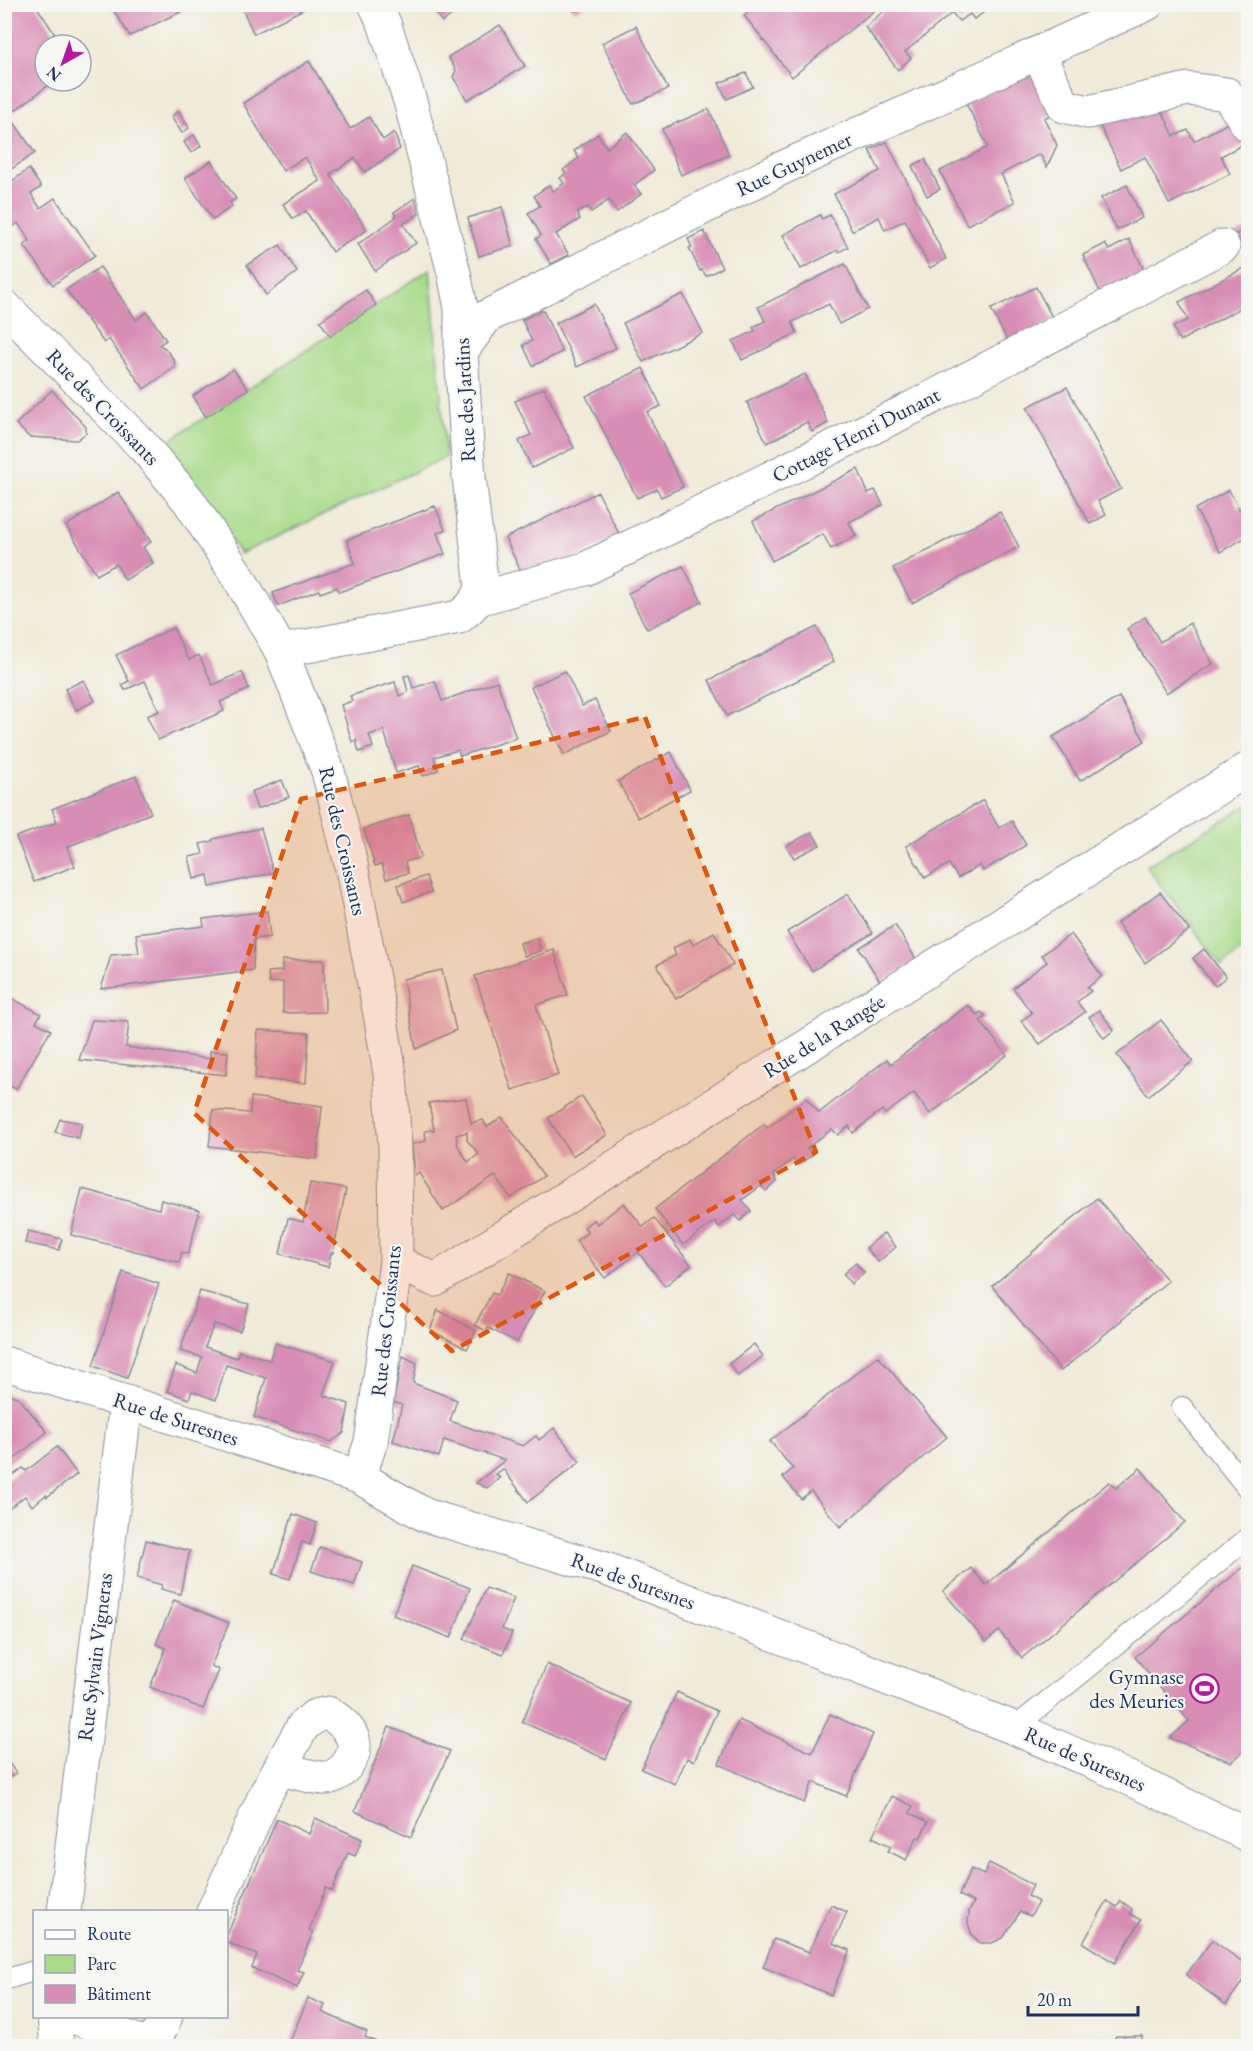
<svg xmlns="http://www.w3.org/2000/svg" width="1253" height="2051" font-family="'EB Garamond',serif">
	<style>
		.green { fill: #a9db8a; stroke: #628574; stroke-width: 1.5 }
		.building { fill: #d88db5; fill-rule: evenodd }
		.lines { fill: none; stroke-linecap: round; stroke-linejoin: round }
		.lane-casing { stroke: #868d9b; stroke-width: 22 }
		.street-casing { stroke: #868d9b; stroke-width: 35 }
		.secondary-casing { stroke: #868d9b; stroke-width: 35 }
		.lane { stroke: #fff; stroke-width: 20 }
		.street { stroke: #fff; stroke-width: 33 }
		.secondary { stroke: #fff; stroke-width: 33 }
		.marked { fill: #de5710; fill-opacity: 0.2; stroke: #de5710; stroke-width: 4.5; stroke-dasharray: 12 8; stroke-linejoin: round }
		.labels { text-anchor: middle; stroke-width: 4.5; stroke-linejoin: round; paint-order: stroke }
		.street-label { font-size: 21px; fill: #1b2f5e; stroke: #f6f6f2 }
		.poi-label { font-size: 21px; fill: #1b2f5e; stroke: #f6f6f2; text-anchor: end }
	</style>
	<rect width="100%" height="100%" fill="#f6f6f2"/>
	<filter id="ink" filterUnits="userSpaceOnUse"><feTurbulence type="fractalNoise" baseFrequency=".0167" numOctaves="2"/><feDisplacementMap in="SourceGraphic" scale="12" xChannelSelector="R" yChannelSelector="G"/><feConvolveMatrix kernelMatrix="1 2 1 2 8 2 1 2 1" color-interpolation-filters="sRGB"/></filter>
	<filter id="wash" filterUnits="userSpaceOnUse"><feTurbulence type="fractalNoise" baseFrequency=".008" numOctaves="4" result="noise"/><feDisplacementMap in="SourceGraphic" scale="24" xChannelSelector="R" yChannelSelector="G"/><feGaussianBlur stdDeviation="1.35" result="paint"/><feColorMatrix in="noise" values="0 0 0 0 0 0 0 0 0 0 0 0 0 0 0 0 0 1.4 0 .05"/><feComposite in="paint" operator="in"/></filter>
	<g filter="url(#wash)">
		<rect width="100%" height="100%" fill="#f0ebd8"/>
		<g class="green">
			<path d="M430,269l16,188 -206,97 -53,-82 -23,-28z"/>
			<path d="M1248,805v140l-26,21 -76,-100z"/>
		</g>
		<g id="blocks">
			<g class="building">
				<path d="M4,4h31l27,41h-17v36h9l-45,34 26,38 -31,21z"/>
				<path d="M131,4l2,4 9,-4h55l-67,32 -20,-31z"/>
				<path d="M240,4h64l2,4 -52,26z"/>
				<path d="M429,4h38l-25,18z"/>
				<path d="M571,4h18l-15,7z"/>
				<path d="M757,4h125l-90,73 -48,-62z"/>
				<path d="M892,4h104l-22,15 -4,-5 -11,7 -7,-8 -47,39 6,6 -13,12 -33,-43z"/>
				<path d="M500,25l25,41 -58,34 -14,-23 3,-7 -8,-13z"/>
				<path d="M636,26l32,63 -35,15 -31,-61z"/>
				<path d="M309,61l41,68 19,-12 14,23 11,-8 6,17 -35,23 -10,-14 -25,16 37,56 -35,22 -26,-41 -13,8 -10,-15 37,-23 -15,-24 -22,14 -40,-68z"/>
				<path d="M1032,70l22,43 -10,5 13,27 -10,22 -7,-13 -39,20 14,28 -48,23 -27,-54 48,-24 -22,-44z"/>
				<path d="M746,73l7,14 -26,12 -8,-16z"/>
				<path d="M1158,102l16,34 14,-6 6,11 40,-21 14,22 -27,14 9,18 -61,30 -24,-47 -24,12 -23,-47z"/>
				<path d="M709,109l20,46 -48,20 -19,-46z"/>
				<path d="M179,111l10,17 -7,5 -11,-16z"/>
				<path d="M627,132l27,38 -20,15 7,9 -24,18 -8,-12 -18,12 -3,-5 -11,6 3,6 -24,15 13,21 -18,9 -15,-25 5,-4 -13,-22 12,-7 -6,-10 15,-11 4,6 11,-8 -4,-5 6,-5 -3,-3 16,-12 -5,-7 24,-17 9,14z"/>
				<path d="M194,135l7,11 -10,7 -7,-11z"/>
				<path d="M887,142l59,117 -16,9 -25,-48 -20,10 -6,-13 -27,14 -18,-37 46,-23 -11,-21z"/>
				<path d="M925,159l15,30 -13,7 -15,-30z"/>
				<path d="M211,161l25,38 -6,3 2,4 -19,14 -28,-42z"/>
				<path d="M29,169l12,18 -10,7 9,14 15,-10 40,57 -42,30 -29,-40 6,-4 -12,-18 -14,10v-46z"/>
				<path d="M1127,185l15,33 -25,12 -16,-32z"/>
				<path d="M415,198l4,16 -16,10 13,19 -41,28 -17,-27 38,-27 -2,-5z"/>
				<path d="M502,207l11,39 -34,10 -11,-38z"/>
				<path d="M820,215l2,4 8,-4 18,32 -9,5 -1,-2 -37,19 -18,-34z"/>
				<path d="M1248,228v29l-12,-23z"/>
				<path d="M704,231l18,37 -16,8 -4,-6 -2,1 -11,-23 3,-1 -4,-8z"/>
				<path d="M1129,239l17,35 -44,22 -19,-41 22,-11 4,6z"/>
				<path d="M280,245l17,27 -31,23 -19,-30z"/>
				<path d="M845,264l23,45 -29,15 -10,-20 -37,18 5,11 -55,27 -9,-19 22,-10 -2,-4 12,-6 -7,-14z"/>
				<path d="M1248,266v38l-68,37 -7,-14 15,-7 -9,-18z"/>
				<path d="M100,267l36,53 11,-8 19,28 -7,5 6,3 9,12 1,7 -31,22 -35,-50 -5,4 -38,-53z"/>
				<path d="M1036,287l18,34 -45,23 -18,-35z"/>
				<path d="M366,290l10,15 -46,31 -10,-15z"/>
				<path d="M683,294l20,39 -60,29 -20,-39z"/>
				<path d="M594,304l22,44 -39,19 -21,-44z"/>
				<path d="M543,310l19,42 -29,14 -10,-21 9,-4 -10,-21z"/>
				<path d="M643,368l18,38 -14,6 36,75 -22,10 -4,-8 -20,9 -51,-102z"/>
				<path d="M233,369l15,20 -42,28 -13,-21z"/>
				<path d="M805,374l23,49 -16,9 -5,-10 -40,21 -20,-41z"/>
				<path d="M1067,387l54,102 -23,12 8,14 -16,9 -63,-117z"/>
				<path d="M544,388l30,60 -42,20 -13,-27 12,-6 -16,-34z"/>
				<path d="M52,390l34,37v6l-9,7 -48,-3 -13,-13z"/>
				<path d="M858,469l10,24 7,-3 8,15 -34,17 7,14 -25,13 -8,-15 -51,27 -19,-40z"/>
				<path d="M1229,490l10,19 9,-5v38l-2,-5 -26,15 -25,-43z"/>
				<path d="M118,492l33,50 -8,5 10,16 -28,17 -9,-16 -19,11 -31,-49z"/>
				<path d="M598,492l22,44 -94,46 -21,-44z"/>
				<path d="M435,506l10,24 -8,3 8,21 -106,38 -2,-5 -17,6 -1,-3 -41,16 -5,-13 82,-30 -8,-23z"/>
				<path d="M1000,512l19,35 -107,56 -19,-35z"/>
				<path d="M683,566l19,36 -55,27 -19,-36z"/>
				<path d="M1145,617l15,25 30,-19 23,41 -47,29 -39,-64z"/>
				<path d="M817,627l17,35 -107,54 -18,-36z"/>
				<path d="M173,628l16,32 10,-5 14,30 29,-13 7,17 -29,13 4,9 -66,29 -11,-24 12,-5 -14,-30 -20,9 -3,-5 7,-4 -13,-26z"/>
				<path d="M565,671l17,35 13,-6 16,31 -47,24 -33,-68z"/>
				<path d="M409,675l4,13 22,-7 7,20 55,-20 19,57 -56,18 -2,-6 -24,7 4,13 -15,6 -4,-10 -23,7 -12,-43 -15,5 4,12 -14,5 -3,-12 -4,2 -11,-37 11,-4 -2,-5 45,-14 4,14 9,-4 -4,-16z"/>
				<path d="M84,680l11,21 -19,9 -11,-21z"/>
				<path d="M1119,697l26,44 -65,40 -27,-44z"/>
				<path d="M671,752l19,38 -52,28 -20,-37z"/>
				<path d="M136,776l15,37 -84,34 8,19 -41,16 -18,-45 41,-15 -5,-13z"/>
				<path d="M282,780l7,17 -32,12 -6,-17z"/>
				<path d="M983,800l16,28 13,-7 14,24 -43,26 -3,-6 -22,13 -9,-14 -24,14 -19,-32z"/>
				<path d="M409,815l12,42 -16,5 3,11 -22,6 -4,-15 -7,2 -11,-37z"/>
				<path d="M261,828l12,45 -63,14 -2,-12 -14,4 -5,-22 14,-3 -3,-10 13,-3v-2z"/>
				<path d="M812,832l8,13 -26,13 -8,-12z"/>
				<path d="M426,876l5,16 -28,10 -5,-17z"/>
				<path d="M1160,892l29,38 -44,33 -28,-40z"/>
				<path d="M848,894l25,39 -61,38 -25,-39z"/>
				<path d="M267,911l3,26 -16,2 -1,31 -152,19 10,-34 28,-2 -3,-19 68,-8 -1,-7z"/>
				<path d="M895,925l22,36 -36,22 -22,-35z"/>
				<path d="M714,932l19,33 -57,34 -19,-34 19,-10 -3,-7 17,-9 3,6z"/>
				<path d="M1071,934l31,42 -15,12 4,3 -14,11 8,10 -45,32 -19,-23 11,-8 -19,-25 34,-26 -5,-7z"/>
				<path d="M537,938l4,13 -17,5 -4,-13z"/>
				<path d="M1204,949l22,28 -11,9 -22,-28z"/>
				<path d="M554,950l14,45 -32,10 22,70 -46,15 -37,-114z"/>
				<path d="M282,960h42l1,52 -42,1v-31l-14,1 -1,-11 14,-1z"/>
				<path d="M442,970l14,60 -40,19 -13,-70z"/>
				<path d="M4,994l37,20 -5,8 15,8 -35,59 -12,-6z"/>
				<path d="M968,1005l9,10 4,-3 5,5 -6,4 27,34 -77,59 -16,-21 -29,21 -3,-4 -29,23 -4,-7 -11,9 -6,-6 -25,19 6,6 -15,11 -5,-6 -19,15 3,8 -11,9 -5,-5 -19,14 9,11 -11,10 -5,-7 -16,13 -4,-6 -32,24 -28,-36 109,-85 3,4 39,-30 13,15 68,-54 4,5z"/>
				<path d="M1099,1010l15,20 -10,8 -15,-21z"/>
				<path d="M92,1020l37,2 -3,25 84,12v-8l18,1 -2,23 -147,-15z"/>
				<path d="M1161,1020l32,41 -45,35 -31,-41z"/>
				<path d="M258,1030l51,3 -3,50 -51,-4z"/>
				<path d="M582,1096l25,39 -35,21 -24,-38z"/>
				<path d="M251,1097l71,9 -5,53 -108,-13 4,-36 37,3z"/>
				<path d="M466,1098l5,25 12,-3 4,7 15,-10 42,59 -33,22 -16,-22 -52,35 -24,-38 -4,3 -3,-32 14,-3 -1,-10 9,-1 -5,-27zM467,1132v8l12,14 -11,8 -10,-16 -2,-11z"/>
				<path d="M60,1119l22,4 -3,15 -24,-6z"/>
				<path d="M310,1183l36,6 -13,64h-2l-3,14 -48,-13 8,-36 15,4z"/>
				<path d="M82,1189l77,20 2,-9 39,10 -12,44 -6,-2 -3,10 -108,-27z"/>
				<path d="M1097,1198l71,83 -107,90 -69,-85z"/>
				<path d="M624,1203l19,24 11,-9 37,47 -26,21 -27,-34 -33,26 -29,-37 12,-9 -4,-5 10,-8 3,5z"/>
				<path d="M28,1231l34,8 -3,11 -34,-7z"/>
				<path d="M884,1233l12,14 -18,15 -12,-14z"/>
				<path d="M856,1263l8,10 -13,11 -8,-10z"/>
				<path d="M123,1272l36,12 -32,94 -34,-12z"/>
				<path d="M509,1273l36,18 -28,51 -29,-14 -2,3 -11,-6 17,-32 5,2z"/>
				<path d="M200,1291l49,13 -9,27 -26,-7 -9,23 32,11 2,-7 31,9 5,-17 60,18 -12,34 26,9 -5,29 -13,9 -77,-25 12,-39 -40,-13 -10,35 -24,-9 -3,8 -22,-8 9,-26 21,8 5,-16 -22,-6z"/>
				<path d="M438,1310l38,21 -9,18 -37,-19z"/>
				<path d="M754,1344l9,12 -25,20 -9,-12z"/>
				<path d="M403,1356l14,7 -4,20 44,17 -7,21 73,25 13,-10 3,4 15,-12 26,34 -52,40 -25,-33 -7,5 4,4 -13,10 -11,-5 29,-23 -61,-20 -5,17 -46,-16 9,-36 -9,-3z"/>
				<path d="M878,1356l69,81 -107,90 -29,-36 -10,8 -18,-22 10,-8 -23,-28z"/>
				<path d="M4,1393l14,4 29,35 -43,35z"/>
				<path d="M57,1447l20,27 -30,23 -1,-2 -14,11 -7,-10 -17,13 -4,-5v-22l19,-14 3,3z"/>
				<path d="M1140,1468l45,54 -163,136 -23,-27 -13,11 -43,-51 28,-23 15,17 123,-103 7,6z"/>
				<path d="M293,1514l24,9 -7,22 -8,-3 -12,37 -17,-5z"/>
				<path d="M146,1540l44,11 -10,43 -19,-5 1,-4 -25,-7z"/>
				<path d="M320,1547l42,15 -8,23 -43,-14z"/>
				<path d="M1248,1563v185l-17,14 -61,-24 19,-17 -54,-64z"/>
				<path d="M412,1566l58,22 -19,50 -58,-23z"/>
				<path d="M486,1588l28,10 -12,31 10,4 -9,21 -39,-15z"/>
				<path d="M174,1600l55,23 -18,43 8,4 -16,39 -53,-22 16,-39 -10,-4z"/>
				<path d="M547,1664l84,39 -25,56 -84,-37z"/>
				<path d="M677,1692l40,19 -23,50 -7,-3 -12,26 -34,-15z"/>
				<path d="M830,1714l43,20 -27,62 -33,-14 -9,21 -85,-39 20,-44 73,33z"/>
				<path d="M389,1727l61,24 -39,86 -56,-26z"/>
				<path d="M4,1756l12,17 -12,8z"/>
				<path d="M892,1796l21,10 -3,7 18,9 -8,16 -3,-1 -11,23 -18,-9 3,-5 -19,-9z"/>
				<path d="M315,1818l47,21 -7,17 -7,-3 -16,38 -6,-3 -17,42 4,2 -16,38 7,2 -7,16 -45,-20 5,-13 -31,-13v-5l51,-118 32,15z"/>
				<path d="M989,1863l44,22 -5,11 10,6 -7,14 -11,-4 -17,26 -11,5h-12l-8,-8 -4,-12 1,-12 5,-9 -15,-7 12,-26 13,6z"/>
				<path d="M1107,1901l10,6 4,-6 11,8 -2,5 11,6 -26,43 -32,-20z"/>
				<path d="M831,1905l16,7 -14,31 17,7 -19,45 -68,-28 11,-28 35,13z"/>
				<path d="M1212,1940l36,26v8l-22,31 -40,-30z"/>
				<path d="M308,1998l17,7 -3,7 45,20 -2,5 21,9h-91l-6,-2z"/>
				<path d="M1116,2036h26l1,10h-33z"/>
			</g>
		</g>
	</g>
	<g filter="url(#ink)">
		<use href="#blocks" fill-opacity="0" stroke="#868d9b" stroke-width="1.5"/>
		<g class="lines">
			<defs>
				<g id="lane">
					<path d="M1182,1407l66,82"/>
					<path d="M1014,1728l234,-190"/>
					<path d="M4,1980l30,-9"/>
				</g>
				<g id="street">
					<path d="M1038,53l26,53 24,6 100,-23 39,5 21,31"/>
					<path d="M4,306l140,141 45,54 50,77 42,73 47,120 23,93 30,156 9,54 5,73 1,115 -25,180 -12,35"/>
					<path d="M461,352l25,-35 296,-149 365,-164"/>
					<path d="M478,599l107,-30 323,-159 315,-164"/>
					<path d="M281,651l178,-34c12,-9 19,-16 23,-30l-13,-110 -8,-125v-44l-7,-35 -44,-172 -26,-78 -9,-19"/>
					<path d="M396,1262l39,18 813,-511"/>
					<path d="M64,1912l62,-510"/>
					<path d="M213,1912l53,-119 28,-51 9,-16 12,-10 13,-3c21,12 36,31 18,53 -5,6 -11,11 -20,12 -10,1 -35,-7 -46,-9"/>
					<path d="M54,2016l3,30"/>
					<path d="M71,2016l79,30"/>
					<path d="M153,2046l13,-30"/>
				</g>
				<path id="secondary" d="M4,1363l355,114 66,38 181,54 408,159 104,45 130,62"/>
			</defs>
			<use href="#lane" class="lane-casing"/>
			<use href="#street" class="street-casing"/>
			<use href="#secondary" class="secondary-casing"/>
			<use href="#lane" class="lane"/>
			<use href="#street" class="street"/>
			<use href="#secondary" class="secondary"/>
		</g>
	</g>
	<path class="marked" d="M645,717l171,435 -364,199 -258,-238 107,-314z"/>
	<defs>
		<symbol id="stadium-ring" viewBox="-11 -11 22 22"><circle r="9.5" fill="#f6f6f2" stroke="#b5179e" stroke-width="1.5"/><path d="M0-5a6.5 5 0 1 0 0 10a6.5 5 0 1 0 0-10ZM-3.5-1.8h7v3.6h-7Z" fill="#b5179e"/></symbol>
	</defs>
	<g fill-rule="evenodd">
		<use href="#stadium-ring" x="1188" y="1672" width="33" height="33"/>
	</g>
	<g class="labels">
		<g class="street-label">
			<text transform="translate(794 164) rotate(-25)" y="7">Rue Guynemer</text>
			<text transform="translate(465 400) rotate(-93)" y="7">Rue des Jardins</text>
			<text transform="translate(103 407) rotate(46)" y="7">Rue des Croissants</text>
			<text transform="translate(856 435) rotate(-27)" y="7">Cottage Henri Dunant</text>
			<text transform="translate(343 841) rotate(77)" y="7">Rue des Croissants</text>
			<text transform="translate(824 1036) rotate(-32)" y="7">Rue de la Rangée</text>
			<text transform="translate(386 1321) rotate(-84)" y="7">Rue des Croissants</text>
			<text transform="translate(176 1419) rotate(18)" y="7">Rue de Suresnes</text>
			<text transform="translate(633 1581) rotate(20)" y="7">Rue de Suresnes</text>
			<text transform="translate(95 1657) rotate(-83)" y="7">Rue Sylvain Vigneras</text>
			<text transform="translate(1085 1759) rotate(24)" y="7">Rue de Suresnes</text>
		</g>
		<g class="poi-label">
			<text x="1184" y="1684">Gymnase<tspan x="1184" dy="24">des Meuries</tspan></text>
		</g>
	</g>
	<rect width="1253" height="2051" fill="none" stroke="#f6f6f2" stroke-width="24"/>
	<rect x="33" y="1910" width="195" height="108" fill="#f6f6f2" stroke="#9ea6b7" stroke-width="1.5"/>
	<rect x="45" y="1930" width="30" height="9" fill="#ffffff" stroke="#9ea6b7" stroke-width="1.5"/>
	<text x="87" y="1940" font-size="18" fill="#1b2f5e">Route</text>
	<rect x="45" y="1955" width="30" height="18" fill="#a9db8a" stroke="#9ea6b7" stroke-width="1.5"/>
	<text x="87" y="1970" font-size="18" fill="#1b2f5e">Parc</text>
	<rect x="45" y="1985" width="30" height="18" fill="#d88db5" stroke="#9ea6b7" stroke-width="1.5"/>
	<text x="87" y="2000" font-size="18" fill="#1b2f5e">Bâtiment</text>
	<g transform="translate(63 63) rotate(220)"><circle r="28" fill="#f6f6f2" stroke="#9ea6b7" stroke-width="1.5"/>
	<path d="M0-4.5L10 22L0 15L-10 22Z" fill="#b5179e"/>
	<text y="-9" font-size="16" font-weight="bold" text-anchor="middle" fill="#1b2f5e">N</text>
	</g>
	<path d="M1028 2006v9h110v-9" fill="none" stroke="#1b2f5e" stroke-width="3"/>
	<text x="1037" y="2006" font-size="18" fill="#1b2f5e" stroke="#f6f6f2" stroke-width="4.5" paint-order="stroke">20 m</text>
</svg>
